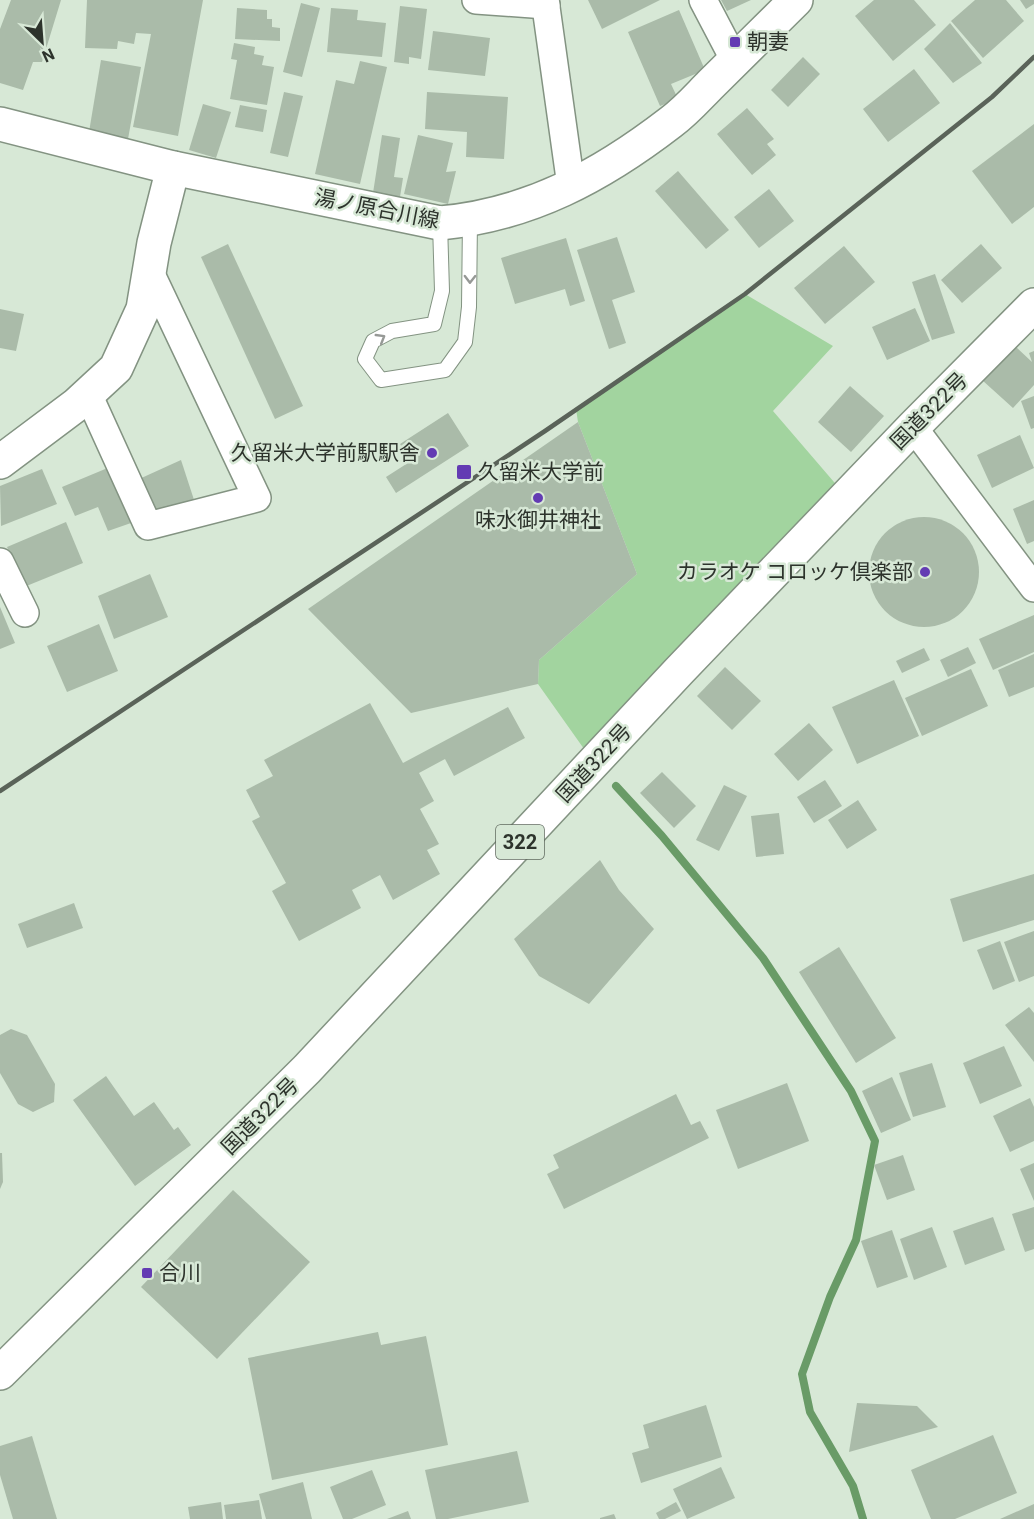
<svg xmlns="http://www.w3.org/2000/svg" width="1034" height="1519" font-family="Roboto,'Noto Sans JP',sans-serif">
	<style>
		.green { fill: #a2d49f }
		.lines { fill: none; stroke-linecap: round; stroke-linejoin: round }
		.stream { stroke: #699b67; stroke-width: 8 }
		.building { fill: #aabba9 }
		.lane-casing { stroke: #839382; stroke-width: 16 }
		.street-casing { stroke: #839382; stroke-width: 30 }
		.secondary-casing { stroke: #839382; stroke-width: 36 }
		.highway-casing { stroke: #839382; stroke-width: 36 }
		.lane { stroke: #fff; stroke-width: 14 }
		.street { stroke: #fff; stroke-width: 27 }
		.secondary { stroke: #fff; stroke-width: 33 }
		.highway { stroke: #fff; stroke-width: 33 }
		.rail { stroke: #5a6359; stroke-width: 4.5 }
		.oneway { stroke: #969996 }
		.poi-dot { fill: #633bb3; stroke: #d7e8d6; stroke-width: 2 }
		.labels { text-anchor: middle; stroke-width: 5; stroke-linejoin: round; paint-order: stroke }
		.shield { fill: #d7e8d6; stroke: #60695f; stroke-width: 1.5 }
		.shield-label { font-size: 20px; font-weight: bold; fill: #2d332c }
		.poi-label { font-size: 21px; fill: #2d332c; stroke: #d7e8d6; text-anchor: start }
		.street-label { font-size: 21px; fill: #2d332c; stroke: #d7e8d6 }
	</style>
	<rect width="100%" height="100%" fill="#d7e8d6"/>
	<path class="green" d="M745,294l88,52 -60,65 73,85 -252,267 -56,-79 1,-24 98,-86 -59,-152 -2,-13z"/>
	<g class="lines">
		<path class="stream" d="M616,786l46,50 101,122 88,133 24,50 -19,99 -26,57 -28,77 8,38 43,74 10,33"/>
	</g>
	<g class="building">
		<path d="M11,0h50l-19,62h-9l-10,28 -23,-7v-54z"/>
		<path d="M87,0h116l-25,136 -45,-9 18,-93 -15,-1 -2,11 -16,-3 -1,8 -32,-1z"/>
		<path d="M588,0h72l-58,29z"/>
		<path d="M721,0h30l-24,11z"/>
		<path d="M874,0h40l22,25 -43,36 -38,-45z"/>
		<path d="M975,0h31l18,21 -41,37 -32,-37z"/>
		<path d="M1020,0h14v4l-8,5z"/>
		<path d="M301,3l19,5 -18,69 -19,-5z"/>
		<path d="M400,6l27,3 -6,50 -12,-2v7l-15,-2z"/>
		<path d="M237,8l30,2v9h5v8l8,1v13l-45,-2z"/>
		<path d="M331,8l27,2 -1,10 29,3 -4,34 -55,-5z"/>
		<path d="M679,10l26,60 -34,14 7,15 -18,7 -32,-74z"/>
		<path d="M950,23l32,40 -29,20 -29,-34z"/>
		<path d="M433,31l57,7 -5,38 -57,-6z"/>
		<path d="M234,43l21,4 -1,7 10,2 -2,9 12,2 -7,38 -37,-6 7,-39 -6,-1z"/>
		<path d="M803,57l17,17 -32,33 -17,-17z"/>
		<path d="M101,60l40,7 -13,72 -39,-7z"/>
		<path d="M360,61l27,6 -27,117 -45,-10 21,-94 18,4z"/>
		<path d="M914,69l26,34 -52,39 -25,-33z"/>
		<path d="M284,92l19,4 -15,61 -18,-4z"/>
		<path d="M427,92l81,5 -4,62 -38,-2 1,-25 -42,-3z"/>
		<path d="M203,104l28,8 -15,46 -27,-8z"/>
		<path d="M240,105l27,5 -4,22 -28,-5z"/>
		<path d="M747,108l27,31 -7,5 9,11 -24,20 -35,-41z"/>
		<path d="M1034,124v83l-22,17 -40,-53z"/>
		<path d="M382,135l18,3 -6,39 9,1 -3,19 -27,-4z"/>
		<path d="M418,135l35,8 -7,29 10,-1 -8,33 -44,-10z"/>
		<path d="M678,171l51,59 -23,19 -51,-58z"/>
		<path d="M769,189l25,32 -35,27 -25,-31z"/>
		<path d="M617,237l18,55 -23,8 14,43 -17,6 -32,-99z"/>
		<path d="M566,238l19,63 -15,5 -5,-17 -50,15 -14,-46z"/>
		<path d="M228,244l75,162 -28,13 -74,-162z"/>
		<path d="M981,244l21,24 -40,35 -21,-23z"/>
		<path d="M844,246l31,36 -50,42 -31,-36z"/>
		<path d="M935,274l20,59 -23,7 -20,-58z"/>
		<path d="M915,308l15,33 -43,19 -15,-33z"/>
		<path d="M0,309l24,5 -8,37 -16,-3z"/>
		<path d="M1014,345l18,17 -3,-9 5,-2v34l-21,23 -31,-28z"/>
		<path d="M850,386l34,30 -33,36 -33,-30z"/>
		<path d="M1034,396v32l-3,1 -10,-28z"/>
		<path d="M448,413l21,33 -73,47 -10,-16 25,-16 -11,-17z"/>
		<path d="M578,422l59,152 -98,86 -1,24 -127,29 -103,-104z"/>
		<path d="M1020,435l14,33 -42,20 -15,-33z"/>
		<path d="M181,460l15,46 -42,12 -17,-38z"/>
		<path d="M110,467l21,56 -23,8 -10,-24 -23,9 -13,-29z"/>
		<path d="M42,469l15,35 -56,22 -1,-40z"/>
		<path d="M1034,500v41l-7,3 -14,-35z"/>
		<circle cx="924" cy="572" r="55"/>
		<path d="M66,522l17,41 -59,24 -17,-40z"/>
		<path d="M150,574l18,43 -54,22 -16,-43z"/>
		<path d="M0,607l15,36 -15,6z"/>
		<path d="M1034,615v37l-41,18 -14,-31z"/>
		<path d="M99,624l19,47 -51,21 -20,-46z"/>
		<path d="M968,647l8,16 -28,14 -8,-17z"/>
		<path d="M924,648l6,12 -28,13 -6,-12z"/>
		<path d="M1034,654v33l-25,10 -11,-27z"/>
		<path d="M725,667l36,34 -29,29 -35,-34z"/>
		<path d="M971,669l17,37 -66,30 -17,-38z"/>
		<path d="M894,680l25,56 -62,28 -25,-57z"/>
		<path d="M370,703l33,60 105,-56 17,31 -71,38 -9,-17 -26,14 15,28 -14,8 19,35 -12,6 13,24 -47,26 -13,-25 -28,15 9,18 -62,33 -27,-50 14,-8 -34,-62 8,-4 -14,-27 27,-14 -9,-16z"/>
		<path d="M809,723l24,27 -35,31 -24,-27z"/>
		<path d="M662,772l34,34 -22,22 -34,-35z"/>
		<path d="M825,780l17,26 -28,17 -17,-26z"/>
		<path d="M724,785l23,11 -28,55 -23,-11z"/>
		<path d="M858,800l19,30 -30,19 -19,-29z"/>
		<path d="M779,813l5,41 -28,3 -5,-41z"/>
		<path d="M600,860l19,30 35,39 -65,75 -50,-28 -25,-37z"/>
		<path d="M1034,874v46l-71,22 -13,-43z"/>
		<path d="M74,903l9,25 -56,20 -9,-24z"/>
		<path d="M1034,931v45l-15,6 -15,-40z"/>
		<path d="M1000,941l15,40 -22,9 -16,-40z"/>
		<path d="M839,947l57,91 -40,25 -57,-91z"/>
		<path d="M1029,1007l5,6v49l-29,-37z"/>
		<path d="M11,1029l16,6 28,49 -1,18 -21,10 -15,-8 -18,-31v-38z"/>
		<path d="M1004,1046l18,40 -42,18 -17,-41z"/>
		<path d="M932,1063l14,44 -33,10 -14,-44z"/>
		<path d="M106,1076l28,40 20,-14 20,28 4,-3 13,18 -56,41 -62,-86z"/>
		<path d="M892,1077l19,43 -30,13 -19,-42z"/>
		<path d="M787,1083l22,58 -71,28 -22,-59z"/>
		<path d="M676,1094l15,31 9,-4 9,17 -145,71 -17,-35 12,-6 -6,-13z"/>
		<path d="M1030,1098l4,9v34l-24,11 -17,-36z"/>
		<path d="M0,1153h2l1,29 -3,7z"/>
		<path d="M903,1155l12,35 -28,10 -13,-35z"/>
		<path d="M1034,1163v38l-14,-32z"/>
		<path d="M233,1190l77,72 -93,97 -76,-72z"/>
		<path d="M1034,1207v42l-9,3 -13,-38z"/>
		<path d="M993,1217l12,33 -40,15 -12,-34z"/>
		<path d="M932,1227l15,40 -33,13 -14,-41z"/>
		<path d="M892,1230l16,47 -31,11 -16,-47z"/>
		<path d="M378,1332l3,13 45,-9 22,109 -176,35 -24,-122z"/>
		<path d="M857,1403l60,3 21,21 -89,25z"/>
		<path d="M706,1405l16,52 -81,26 -9,-30 17,-5 -6,-23z"/>
		<path d="M993,1435l24,58 -62,26h-24l-20,-49z"/>
		<path d="M32,1436l25,83h-44l-13,-44v-29z"/>
		<path d="M517,1451l12,51 -81,17h-12l-11,-49z"/>
		<path d="M721,1467l14,31 -48,21 -14,-30z"/>
		<path d="M372,1470l14,35 -34,14h-9l-13,-32z"/>
		<path d="M303,1482l9,37h-46l-7,-25z"/>
		<path d="M259,1500l3,19h-36l-2,-14z"/>
		<path d="M221,1502l2,17h-33l-2,-12z"/>
		<path d="M676,1502l5,9 -16,8h-6l-3,-6z"/>
		<path d="M1034,1504v15h-34z"/>
		<path d="M408,1511l3,8h-24z"/>
		<path d="M614,1514l2,5h-16v-1z"/>
	</g>
	<g class="lines">
		<defs>
			<path id="lane" d="M440,223l2,68 -8,33 -42,7 -19,10 -8,18 16,21 64,-10 20,-28 4,-35 1,-87"/>
			<g id="street">
				<path d="M476,0l70,5"/>
				<path d="M545,0l26,186"/>
				<path d="M703,0l32,61"/>
				<path d="M88,394l60,132 109,-28 -108,-228"/>
				<path d="M913,427l121,161"/>
				<path d="M0,562l25,51"/>
			</g>
			<g id="secondary">
				<path d="M0,124l173,44 267,55c89,-8 161,-47 231,-101 15,-11 27,-25 40,-38 28,-28 57,-56 85,-84"/>
				<path d="M0,462l76,-57 40,-37 27,-59 11,-66 19,-75"/>
			</g>
			<path id="highway" d="M0,1373l307,-304 372,-398 234,-244 121,-122"/>
		</defs>
		<use href="#lane" class="lane-casing"/>
		<use href="#street" class="street-casing"/>
		<use href="#secondary" class="secondary-casing"/>
		<use href="#highway" class="highway-casing"/>
		<use href="#lane" class="lane"/>
		<use href="#street" class="street"/>
		<use href="#secondary" class="secondary"/>
		<use href="#highway" class="highway"/>
		<path class="rail" d="M0,791l545,-360 200,-137 247,-197 42,-40"/>
	</g>
	<defs><path id="oneway-chevron" d="M-2-3.5L2.5 0L-2 3.5" fill="none" stroke-width="1.6" stroke-linecap="round" stroke-linejoin="round" transform="scale(1.5)"/></defs>
	<g class="oneway">
		<use href="#oneway-chevron" transform="translate(470 279) rotate(91)"/>
		<use href="#oneway-chevron" transform="translate(381 338) rotate(-31)"/>
	</g>
	<g class="poi-dot">
		<rect x="729" y="36" width="12" height="12" rx="3"/>
		<circle cx="432" cy="453" r="6"/>
		<rect x="456" y="464" width="16" height="16" rx="3"/>
		<circle cx="538" cy="498" r="6"/>
		<circle cx="925" cy="572" r="6"/>
		<rect x="141" y="1267" width="12" height="12" rx="3"/>
	</g>
	<g class="labels">
		<rect class="shield" x="496" y="825" width="48" height="34" rx="4.5"/>
		<g class="shield-label">
			<text x="520" y="849">322</text>
		</g>
		<g class="poi-label">
			<text x="747" y="49">朝妻</text>
			<text x="420" y="460" text-anchor="end">久留米大学前駅駅舎</text>
			<text x="478" y="479">久留米大学前</text>
			<text x="538" y="527" text-anchor="middle">味水御井神社</text>
			<text x="913" y="579" text-anchor="end">カラオケ コロッケ倶楽部</text>
			<text x="159" y="1280">合川</text>
		</g>
		<g class="street-label">
			<text transform="translate(377 209) rotate(11)" y="7">湯ノ原合川線</text>
			<text transform="translate(929 411) rotate(-45)" y="7">国道322号</text>
			<text transform="translate(594 763) rotate(-47)" y="7">国道322号</text>
			<text transform="translate(260 1116) rotate(-45)" y="7">国道322号</text>
		</g>
	</g>
	<g transform="translate(42 42) rotate(155)" stroke="#d7e8d6" stroke-width="4.5" paint-order="stroke">
	<path d="M0-4.5L10 22L0 15L-10 22Z" fill="#2d332c"/>
	<text y="-9" font-size="16" font-weight="bold" text-anchor="middle" fill="#2d332c">N</text>
	</g>
</svg>
